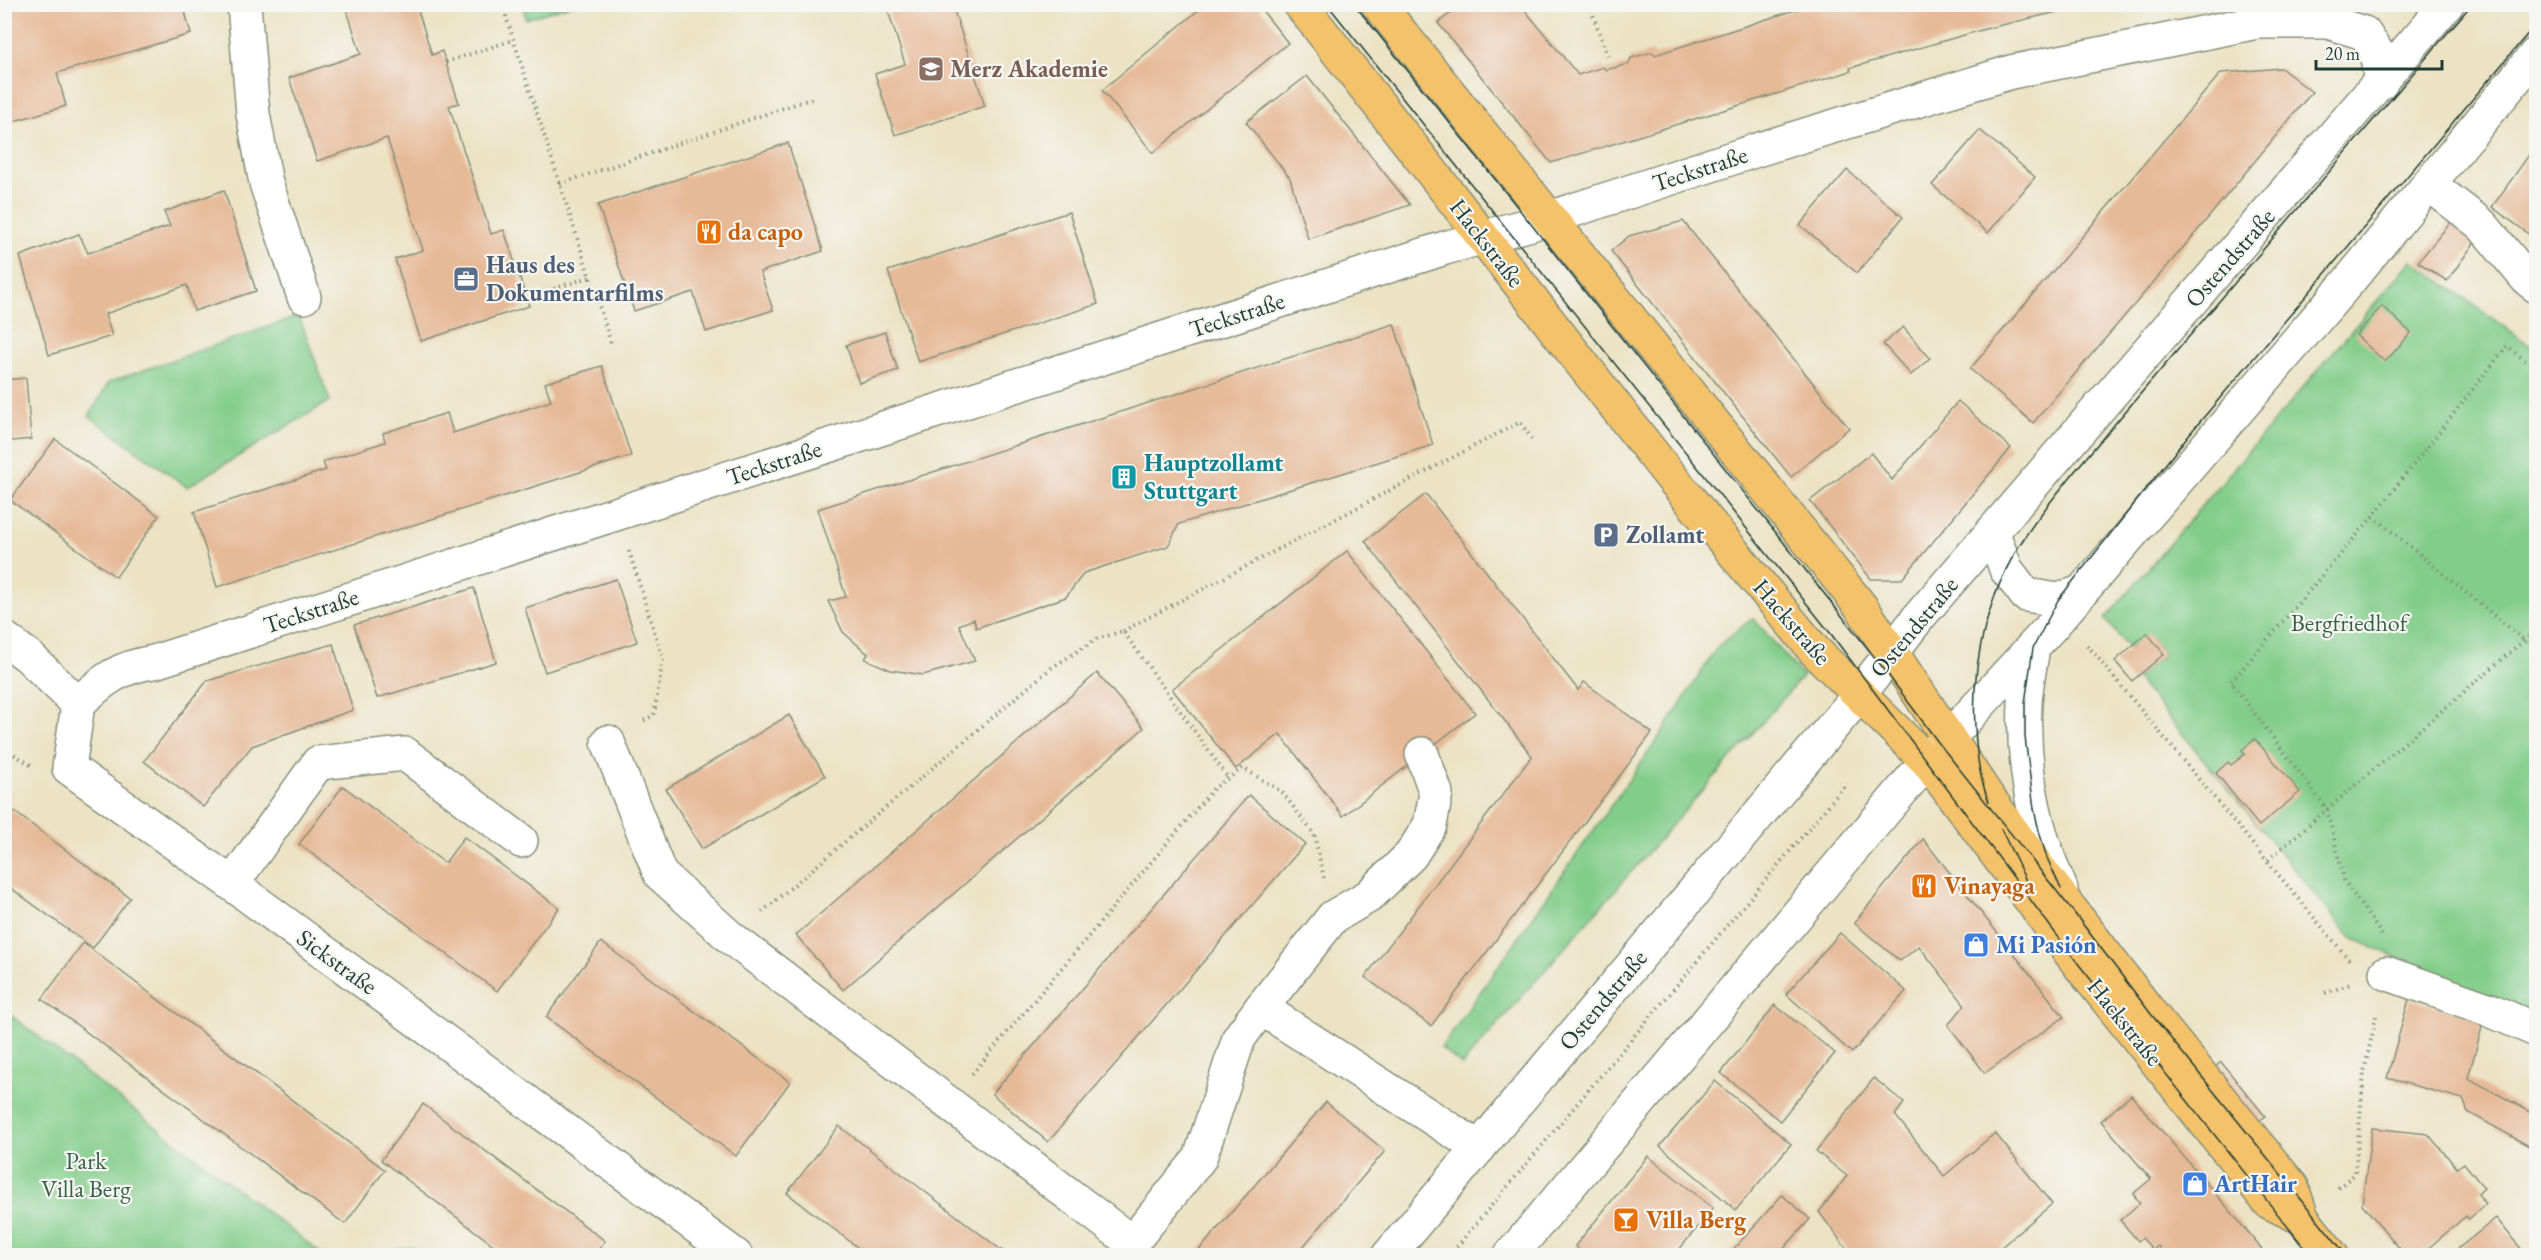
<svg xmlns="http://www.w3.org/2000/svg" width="2541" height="1260" font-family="'EB Garamond',serif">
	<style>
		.green { fill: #82cd8a; stroke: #50855f; stroke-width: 1.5 }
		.building { fill: #e6b997 }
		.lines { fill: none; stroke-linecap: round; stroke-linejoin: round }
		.minor-casing { stroke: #86907c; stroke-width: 36 }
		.major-casing { stroke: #86907c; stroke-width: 36 }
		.path { stroke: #86907c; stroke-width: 4; stroke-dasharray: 1.5 4.5; stroke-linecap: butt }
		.minor { stroke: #fff; stroke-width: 33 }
		.major { stroke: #f4c26a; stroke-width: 33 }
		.tram { stroke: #1f3d34; stroke-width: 1.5 }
		.labels { text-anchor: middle; stroke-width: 4.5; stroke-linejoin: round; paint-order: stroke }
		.education-label { font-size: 24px; font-weight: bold; fill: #785e54; stroke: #f6f6f2; text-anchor: start }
		.street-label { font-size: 24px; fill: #1f3d34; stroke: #f6f6f2 }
		.food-label { font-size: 24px; font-weight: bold; fill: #c56008; stroke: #f6f6f2; text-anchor: start }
		.service-label { font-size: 24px; font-weight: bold; fill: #4e5e75; stroke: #f6f6f2; text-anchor: start }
		.culture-label { font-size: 24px; font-weight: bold; fill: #0d838f; stroke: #f6f6f2; text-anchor: start }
		.park-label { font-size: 24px; fill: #38614a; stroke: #f6f6f2 }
		.shop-label { font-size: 24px; font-weight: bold; fill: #366cbe; stroke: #f6f6f2; text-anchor: start }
	</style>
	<rect width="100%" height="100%" fill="#f6f6f2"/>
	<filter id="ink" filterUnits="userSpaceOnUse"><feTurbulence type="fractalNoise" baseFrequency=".0167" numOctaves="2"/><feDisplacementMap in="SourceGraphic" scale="12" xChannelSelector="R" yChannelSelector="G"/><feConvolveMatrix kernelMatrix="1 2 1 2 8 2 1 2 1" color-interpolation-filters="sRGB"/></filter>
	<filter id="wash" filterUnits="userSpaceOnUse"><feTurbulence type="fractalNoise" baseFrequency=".008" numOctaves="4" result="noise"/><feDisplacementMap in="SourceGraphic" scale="24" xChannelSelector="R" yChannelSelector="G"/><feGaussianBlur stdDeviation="1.35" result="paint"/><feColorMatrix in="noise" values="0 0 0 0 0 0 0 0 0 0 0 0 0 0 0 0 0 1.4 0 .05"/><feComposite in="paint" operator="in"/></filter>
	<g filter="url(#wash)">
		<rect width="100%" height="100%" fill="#ece3c4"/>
		<g class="green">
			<path d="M522,4h49v1l-45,14z"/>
			<path d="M2412,260l124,90v667l-185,-79 -215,-260 28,-24 -17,-20 -18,15 -24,-30z"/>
			<path d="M299,316l31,85 -143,86 -98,-71 20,-34z"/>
			<path d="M1753,618l50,58 -341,389 -21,-17 223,-318 54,-84z"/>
			<path d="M4,1011h1l318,244h-318z"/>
			<path d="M410,1247l22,8h-60z"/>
		</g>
		<g id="blocks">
			<g class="building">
				<path d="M4,4h179l8,30 -134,39 9,33 -62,18z"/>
				<path d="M345,4h71l16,51 10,-4 17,52 -10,3 42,128 13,-4 25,76 -108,35 -26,-82 28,-9 -36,-112 -70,23 -28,-83 72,-24z"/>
				<path d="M886,4h66l33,102 -90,29 -20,-61 30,-10z"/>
				<path d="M1206,4h51l31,39 -135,110 -51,-63z"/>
				<path d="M1462,4h58l58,71 25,-8 3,3 23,-6 2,-6 21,-6 3,3 159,-51 272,1 -101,24 -135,39 1,3 -300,92 -113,-140z"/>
				<path d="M2281,68l31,24 -119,144 -160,187 -63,-54 251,-296z"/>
				<path d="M1307,76l103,129 -102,34 -18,-61 -44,-56z"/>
				<path d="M1980,130l55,47 -47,56 -56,-48z"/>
				<path d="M788,143l35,108 -63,21 13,38 -67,22 -13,-40 -59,19 -36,-106z"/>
				<path d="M2536,145v94l-44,-32z"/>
				<path d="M1847,170l56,47 -46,56 -57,-48z"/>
				<path d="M224,190l32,101 -62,20 -7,-26 -82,29 7,22 -63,19 -29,-99 59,-22 9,19 82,-27 -6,-14z"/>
				<path d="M1069,212l29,92 -180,58 -30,-91z"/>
				<path d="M1683,221l166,207 -58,49 -180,-226 18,-15z"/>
				<path d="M2451,222l26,17 -30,42 -29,-19z"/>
				<path d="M2382,306l29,27 -26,29 -29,-27z"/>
				<path d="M1394,324l39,121 -254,79 -11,22 -84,27 -18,24 -90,31 -2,-9 -15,6 16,36 -52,14 -32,-5 -26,-11 3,-5 -25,-22 -15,-31 18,-4 -28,-88z"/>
				<path d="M1903,327l27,31 -19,17 -28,-31z"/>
				<path d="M885,332l13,38 -39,13 -13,-38z"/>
				<path d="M602,366l29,90 -414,131 -23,-75 132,-42 -3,-8 62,-20 -2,-9 64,-20 6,20 98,-32 -6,-18z"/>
				<path d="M26,378l5,61 -27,3v-62z"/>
				<path d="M1958,401l53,47 -109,131h-31l-61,-78 61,-48 21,27z"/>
				<path d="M55,439l104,77 -43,61 -106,-77z"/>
				<path d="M1426,494l152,196 6,-8 68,51 -221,293 -66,-49 167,-221 -167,-215z"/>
				<path d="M1347,551l128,162 -132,103 -63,-82 -44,35 -64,-80z"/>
				<path d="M616,579l21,63 -92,30 -20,-64z"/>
				<path d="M474,588l22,74 -119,36 -23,-73z"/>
				<path d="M2147,633l17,21 -32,27 -17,-20z"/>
				<path d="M333,644l20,66 -101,36 -49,61 -59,-46 63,-80z"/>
				<path d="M1097,673l47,55 -301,262 -47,-55z"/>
				<path d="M789,715l36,61 -123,73 -36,-60z"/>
				<path d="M2255,739l45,53 -41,34 -43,-53 12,-11 3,3 14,-11 -3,-4z"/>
				<path d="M343,786l102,77 19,-26 95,71 -62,83 -198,-147z"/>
				<path d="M1249,795l56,49 -257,298 -56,-48z"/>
				<path d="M4,804l126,94 -37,50 -89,-65z"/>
				<path d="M1923,839l141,178 -79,56 -37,-48 17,-20 -46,-59 -19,15 -46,-38z"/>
				<path d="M1840,933l66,58 -54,62 -66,-59z"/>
				<path d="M601,942l189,140 -54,74 -190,-139z"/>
				<path d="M83,943l302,227 -40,54 -303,-225z"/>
				<path d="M2409,999l75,21 -16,58 68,37v35l-68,-38 -5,-13 -76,-21z"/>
				<path d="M1775,1005l60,48 -55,68 -59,-48z"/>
				<path d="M2221,1062l44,54 -9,8 -44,-54z"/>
				<path d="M1874,1078l30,25 -9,12 49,61 51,-43 57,71 -52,44 6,8h-154l-33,-44 28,-36 -31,-25z"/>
				<path d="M1715,1081l76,63 -55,66 -76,-64z"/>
				<path d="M2131,1095l96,112 36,44v5h-97l-8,-10 -5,4 -11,-12 -4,3 -18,-21 20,-17 -7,-9 18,-15 -50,-58z"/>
				<path d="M1326,1102l59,49 -90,105h-101z"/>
				<path d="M423,1104l182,137 -12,15h-85l-127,-96z"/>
				<path d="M839,1126l93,71 77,59h-140l-82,-63z"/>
				<path d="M2372,1128l56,6 29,34 7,-5 20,25 -6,6 8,10 -17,15 -3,-3 -47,40h-13l-44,-52z"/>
				<path d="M1648,1156l65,52 -39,48h-88l-11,-10z"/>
				<path d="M1782,1195l28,24 -30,34 4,3h-52l-2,-3z"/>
				<path d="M2496,1218l31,38h-78z"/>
			</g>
		</g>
	</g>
	<g filter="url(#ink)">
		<use href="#blocks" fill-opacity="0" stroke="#86907c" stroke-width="1.5"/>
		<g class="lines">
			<defs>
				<g id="minor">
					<path d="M244,4l9,110 13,69 38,114"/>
					<path d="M2429,184l53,41 45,54 9,7"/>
					<path d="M1993,533l13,36 20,26 32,5 23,-8"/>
					<path d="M4,638l24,18 50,48"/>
					<path d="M2033,648c-3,18 -7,37 -8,55 -3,64 10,128 36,186"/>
					<path d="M78,704c25,-24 41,-37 76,-42l1291,-414 86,-24 232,-76 248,-76 246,-50h71l36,11 12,18 5,32"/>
					<path d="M78,704l-9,64 163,116 504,372"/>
					<path d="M608,742l52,132 71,64 395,300 13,-4 61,-76 39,-120 22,-30 218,140"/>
					<path d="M232,884l86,-121 87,-9 116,87"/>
					<path d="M2386,973l104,37 46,20"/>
					<path d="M1261,1008l72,-91 36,-21 42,-41 19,-30 6,-32 -14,-39"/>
					<path d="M1388,1256l471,-561 59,-77 529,-614"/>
					<path d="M1510,1256l417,-495 125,-135 296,-344 188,-228"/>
				</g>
				<g id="major">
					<path d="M1300,4l367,468 147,178 113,111 153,205 189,236 33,16"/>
					<path d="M1378,4l484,604 125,188 49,68 115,150 141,173 10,31 30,38"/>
				</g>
			</defs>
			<use href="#minor" class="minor-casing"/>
			<use href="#major" class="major-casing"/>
			<g class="path">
				<path d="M502,4l110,342"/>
				<path d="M1589,4l20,55"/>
				<path d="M446,62l67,-22"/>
				<path d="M560,184l253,-86"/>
				<path d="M531,296l59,-19"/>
				<path d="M2373,516l163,134"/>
				<path d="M629,551l34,108 -9,56 -13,7"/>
				<path d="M1123,631l397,-209 12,17"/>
				<path d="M2087,645l264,317"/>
				<path d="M4,748l27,17"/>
				<path d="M2268,860l268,-230"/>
				<path d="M762,912l289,-244 46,-29 26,-8 105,147"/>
				<path d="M2382,935l-38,-55 -17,-71 -96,-127 142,-166 134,-170 29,23"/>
				<path d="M2325,993l26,-9"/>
				<path d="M972,1074l242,-286 29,-20 39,24 32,42 10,44"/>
				<path d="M2338,1188l17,-14 9,-102 13,-60"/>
				<path d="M1449,1256l398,-473"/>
			</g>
			<use href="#minor" class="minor"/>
			<use href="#major" class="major"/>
			<g class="tram">
				<path d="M1327,4l504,630 249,332 231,290"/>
				<path d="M1354,4l177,220 349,440 61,82 134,168 76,100 196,242"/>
				<path d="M1989,802c-10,-24 -13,-50 -14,-76 -4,-66 14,-136 51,-191 16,-24 35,-46 53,-69l393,-462"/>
				<path d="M2001,829l29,60"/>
				<path d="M2061,889l-14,-31 -8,-27 -5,-22 -9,-72v-34l8,-55 25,-48 129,-163 349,-413"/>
			</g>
		</g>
	</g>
	<defs>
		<symbol id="university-square" viewBox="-11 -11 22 22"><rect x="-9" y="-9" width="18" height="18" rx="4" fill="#8d6e63" stroke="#f6f6f2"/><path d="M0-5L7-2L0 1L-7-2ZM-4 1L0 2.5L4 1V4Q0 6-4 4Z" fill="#fff"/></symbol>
		<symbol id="restaurant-square" viewBox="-11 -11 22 22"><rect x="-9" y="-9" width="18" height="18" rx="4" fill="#e8710a" stroke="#f6f6f2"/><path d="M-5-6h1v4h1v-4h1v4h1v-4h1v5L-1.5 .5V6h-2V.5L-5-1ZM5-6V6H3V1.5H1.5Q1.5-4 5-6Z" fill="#fff"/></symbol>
		<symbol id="office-square" viewBox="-11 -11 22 22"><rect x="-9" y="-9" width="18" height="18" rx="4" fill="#5c6f8a" stroke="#f6f6f2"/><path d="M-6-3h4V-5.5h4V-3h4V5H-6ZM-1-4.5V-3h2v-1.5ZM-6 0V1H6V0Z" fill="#fff"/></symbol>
		<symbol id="building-square" viewBox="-11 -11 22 22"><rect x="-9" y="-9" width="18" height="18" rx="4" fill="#0f9aa8" stroke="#f6f6f2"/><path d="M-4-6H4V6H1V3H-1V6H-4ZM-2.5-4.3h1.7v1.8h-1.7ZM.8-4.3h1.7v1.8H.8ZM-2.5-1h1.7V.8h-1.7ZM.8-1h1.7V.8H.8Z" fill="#fff"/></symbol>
		<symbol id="parking-square" viewBox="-11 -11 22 22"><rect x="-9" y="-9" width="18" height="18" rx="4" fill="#5c6f8a" stroke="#f6f6f2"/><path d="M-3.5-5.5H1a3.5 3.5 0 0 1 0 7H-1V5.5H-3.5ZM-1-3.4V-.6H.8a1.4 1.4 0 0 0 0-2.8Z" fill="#fff"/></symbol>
		<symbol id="shop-square" viewBox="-11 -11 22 22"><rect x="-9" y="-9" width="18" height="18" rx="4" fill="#3f7fe0" stroke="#f6f6f2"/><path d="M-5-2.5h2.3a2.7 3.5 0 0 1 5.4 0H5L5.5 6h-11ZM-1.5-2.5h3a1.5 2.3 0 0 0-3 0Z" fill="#fff"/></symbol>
		<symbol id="bar-square" viewBox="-11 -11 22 22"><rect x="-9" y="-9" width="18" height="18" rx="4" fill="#e8710a" stroke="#f6f6f2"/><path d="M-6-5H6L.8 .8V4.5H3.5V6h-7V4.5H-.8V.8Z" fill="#fff"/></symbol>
	</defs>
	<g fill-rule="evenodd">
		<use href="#university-square" x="916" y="54" width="30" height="30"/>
		<use href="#restaurant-square" x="694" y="217" width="30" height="30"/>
		<use href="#office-square" x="451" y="264" width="30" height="30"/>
		<use href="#building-square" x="1109" y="462" width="30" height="30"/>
		<use href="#parking-square" x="1591" y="520" width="30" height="30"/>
		<use href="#restaurant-square" x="1909" y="871" width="30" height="30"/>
		<use href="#shop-square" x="1961" y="930" width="30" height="30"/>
		<use href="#shop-square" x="2180" y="1169" width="30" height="30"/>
		<use href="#bar-square" x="1611" y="1205" width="30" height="30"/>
	</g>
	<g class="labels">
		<g class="education-label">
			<text x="950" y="77">Merz Akademie</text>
		</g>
		<g class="street-label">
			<text transform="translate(1700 169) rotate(-18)" y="8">Teckstraße</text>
			<text transform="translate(1487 243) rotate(52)" y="8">Hackstraße</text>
			<text transform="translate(2230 258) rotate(-49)" y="8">Ostendstraße</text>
			<text transform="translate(1237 315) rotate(-18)" y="8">Teckstraße</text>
			<text transform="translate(774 463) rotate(-18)" y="8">Teckstraße</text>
			<text transform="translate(311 611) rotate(-18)" y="8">Teckstraße</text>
			<text transform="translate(1792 622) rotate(49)" y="8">Hackstraße</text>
			<text transform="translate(1914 627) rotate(-50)" y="8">Ostendstraße</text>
			<text transform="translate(337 962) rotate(36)" y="8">Sickstraße</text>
			<text transform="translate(1603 1000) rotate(-50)" y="8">Ostendstraße</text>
			<text transform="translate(2125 1022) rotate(51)" y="8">Hackstraße</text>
		</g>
		<g class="food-label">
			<text x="728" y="240">da capo</text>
			<text x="1944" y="894">Vinayaga</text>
			<text x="1646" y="1228">Villa Berg</text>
		</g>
		<g class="service-label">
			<text x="486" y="273">Haus des<tspan x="486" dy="28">Dokumentarfilms</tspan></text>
			<text x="1626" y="543">Zollamt</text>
		</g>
		<g class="culture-label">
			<text x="1144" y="471">Hauptzollamt<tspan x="1144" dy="28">Stuttgart</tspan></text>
		</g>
		<g class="park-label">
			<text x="2349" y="631">Bergfriedhof</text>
			<text x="86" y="1169">Park<tspan x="86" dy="28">Villa Berg</tspan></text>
		</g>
		<g class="shop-label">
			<text x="1996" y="953">Mi Pasión</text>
			<text x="2214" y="1192">ArtHair</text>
		</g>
	</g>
	<rect width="2541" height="1260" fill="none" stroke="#f6f6f2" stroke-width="24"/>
	<path d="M2316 60v9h126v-9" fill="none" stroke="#1f3d34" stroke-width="3"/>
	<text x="2325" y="60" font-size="18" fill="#1f3d34" stroke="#f6f6f2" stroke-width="4.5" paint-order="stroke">20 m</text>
</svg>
